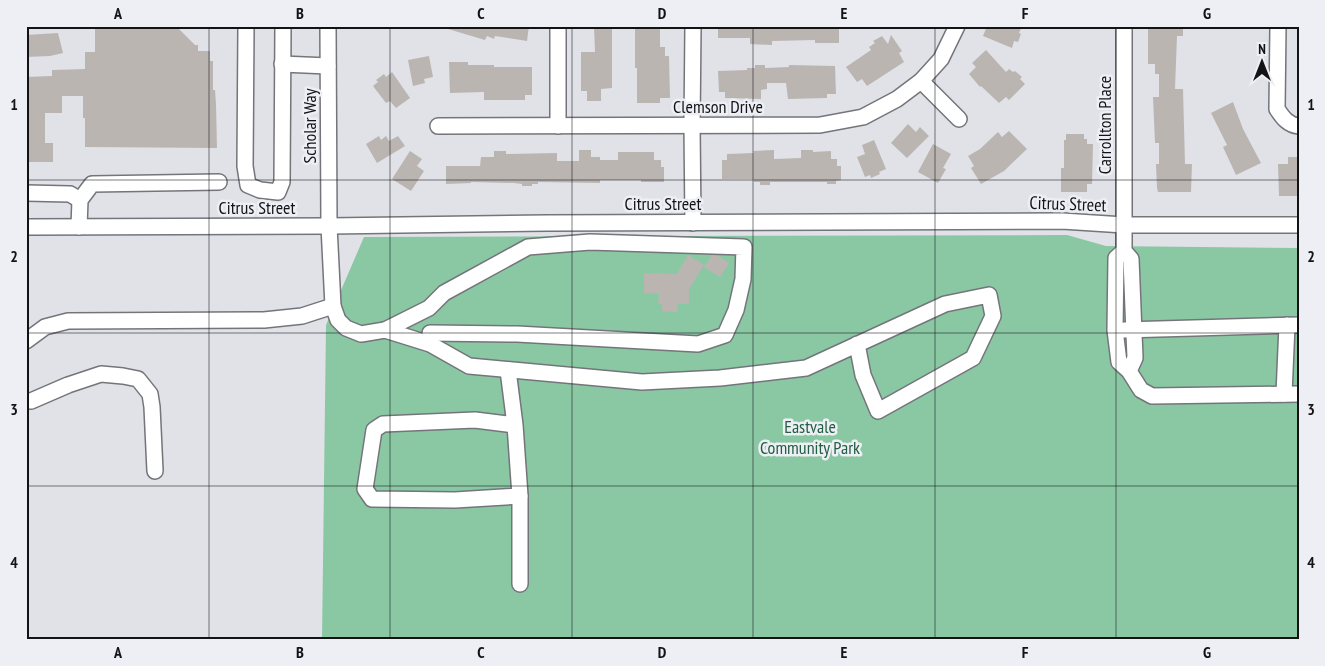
<svg xmlns="http://www.w3.org/2000/svg" width="1325" height="666" font-family="'PT Sans Narrow',sans-serif">
	<style>
		.green { fill: #8ac8a4 }
		.building { fill: #bbb5b2 }
		.lines { fill: none; stroke-linecap: round; stroke-linejoin: round }
		.minor-casing { stroke: #73757a; stroke-width: 18 }
		.minor { stroke: #fff; stroke-width: 15 }
		.grid { fill: none; stroke: #131315; stroke-width: 1; stroke-opacity: 0.55 }
		.labels { text-anchor: middle; stroke-width: 5; stroke-linejoin: round; paint-order: stroke }
		.street-label { font-size: 18px; fill: #131315; stroke: #edeff5 }
		.park-label { font-size: 18px; fill: #225f41; stroke: #edeff5 }
		.neatline { fill: none; stroke: #131315; stroke-width: 2 }
		.grid-label { font-size: 16px; text-anchor: middle; font-weight: bold; fill: #131315 }
	</style>
	<rect width="100%" height="100%" fill="#e0e2e8"/>
	<path class="green" d="M1067,235l39,11 193,2v392h-977l4,-315 38,-88z"/>
	<g class="building">
		<path d="M95,26h81l19,19h3v6h12v10h3v29h2l1,14 1,44 -132,-1v-29h-2v-22h-21v17h-17v30h8v19h-27v-85l26,-1v-6l33,-1v-17h10z"/>
		<path d="M448,26h81l-2,15 -32,-5 -1,3 -7,-3 -2,4 -37,-11z"/>
		<path d="M594,26h18v62l-11,1v12h-14v-10h-6v-39h14z"/>
		<path d="M635,26h25v21h5v9h4l1,42h-10v5h-23v-35h-2z"/>
		<path d="M718,26h116l1,2h4v15h-24v-3l-43,1v4l-22,-1v-6h-32z"/>
		<path d="M987,26h35l-3,7 2,1 -3,8 -4,-1 -2,7 -29,-12z"/>
		<path d="M1148,26h35v10h-6l-2,53h8l2,75h7l-1,28h-33l-1,-4 -1,-24h3v-21h-4l-2,-46h6v-23h-4v-10h-7z"/>
		<path d="M58,33l5,20 -13,3 -24,1v-22z"/>
		<path d="M891,35l11,16 -3,2 5,9 -37,24 -5,-7 -5,3 -11,-15 25,-17 -2,-3 6,-4 -2,-2 9,-5 6,8z"/>
		<path d="M986,50l20,22 3,-3 4,3 2,-1 7,6 -2,2 5,5 -16,16 -3,-3 -7,6 -18,-17 -1,1 -11,-13 7,-7 -4,-4z"/>
		<path d="M429,56l4,21 -9,2 1,4 -12,3 -5,-26z"/>
		<path d="M449,62h19v3h26v2h38v28h-7v5h-41v-8l-34,1z"/>
		<path d="M755,65h10v3l24,-1v-2l46,1 1,28h-9v4l-39,1 -2,-16h-19v6l-6,1v9l-36,-1v-6h-6l-1,-21 29,-1v-2h8z"/>
		<path d="M392,72l18,26 -14,10 -6,-7 -4,2 -13,-17 5,-4 -2,-2 8,-6 2,3z"/>
		<path d="M1233,102l10,27 18,34 -25,12 -13,-28 4,-2 -16,-32z"/>
		<path d="M908,124l8,8 4,-5 9,9 -22,22 -16,-15z"/>
		<path d="M1009,131l18,18 -23,22 -23,13 -10,-16 3,-2 -6,-10 12,-7 18,-17 4,5z"/>
		<path d="M1066,134h18v5h3v5h6l-1,40h-5v8h-26v-24h3v-28h2z"/>
		<path d="M379,136l2,4 5,-4 3,5 9,-5 7,10 -28,17 -11,-19z"/>
		<path d="M874,140l12,29 -7,3 1,2 -9,4 -1,-3 -5,2 -8,-20 8,-3 -3,-9z"/>
		<path d="M933,144l18,10 -8,14 3,1 -8,14 -20,-11z"/>
		<path d="M579,150h12v7h9v3h18v-8h36v8h7v7h3v15h-23v-2h-41v3l-62,-1v2h-6v2h-10v-2l-8,-1 -43,-1v1l-25,1v-18h34l1,-9h13v-6h12v3l51,-1v8h22z"/>
		<path d="M774,150v9l27,-1v-8h12v2l18,-1v8h6v7h4v14l-5,1v3h-9v-2h-57v3h-10v-3h-6v-3h-32v-19h5v-6l27,-1 -1,-2z"/>
		<path d="M410,151l12,8 -5,7 7,5 -13,20 -19,-12z"/>
		<path d="M1288,157h11v39h-20l-1,-32h10z"/>
		<path d="M688,255l16,10 -15,24v15h-11l-1,8 -15,-1v-7h-4l1,-10 -15,-1v-20l33,1z"/>
		<path d="M712,255l6,1 11,7 -9,14 -16,-10z"/>
	</g>
	<g class="lines">
		<defs>
			<g id="minor">
				<path d="M246,26l-1,140 3,19 12,5 18,2 4,-10 1,-156"/>
				<path d="M328,26l1,200 4,80 5,14 8,8 15,6 24,-4 44,-22 15,-15 84,-46 62,-5 154,5 -1,32 -7,31 -11,25 -27,9 -181,-10 -87,-1"/>
				<path d="M1124,26v225l7,8 4,99 -6,13"/>
				<path d="M1278,26l-1,83c6,9 11,16 22,17"/>
				<path d="M282,64l46,2"/>
				<path d="M921,81l38,38"/>
				<path d="M438,126l382,-1 43,-8 34,-18 24,-18 20,-22 16,-33"/>
				<path d="M558,126v-100"/>
				<path d="M26,193l44,1 10,6"/>
				<path d="M693,223l-1,-97 1,-100"/>
				<path d="M26,227l303,-1 218,-3 515,-2 62,4h175"/>
				<path d="M79,227l1,-27 12,-16 127,-2"/>
				<path d="M1124,251l-8,7 -1,72 4,32 10,9 12,19 11,6 147,-2"/>
				<path d="M385,330l45,14 39,22 173,16 78,-4 86,-10 139,-64 44,-9 4,21 -20,42 -95,53 -15,-36 -6,-31"/>
				<path d="M1124,330l175,-5"/>
				<path d="M26,341l19,-14 23,-6 196,-1 38,-4 31,-10"/>
				<path d="M508,370l7,55 -40,-5 -92,4 -9,6 -9,59 7,10 83,1 65,-4 -5,-71"/>
				<path d="M1284,394l3,-69"/>
				<path d="M26,401h5l37,-16 33,-11 22,2 15,3 12,15 2,13 3,64"/>
				<path d="M520,584v-88"/>
			</g>
		</defs>
		<use href="#minor" class="minor-casing"/>
		<use href="#minor" class="minor"/>
	</g>
	<path class="grid" d="M209,26v614M390,26v614M572,26v614M753,26v614M935,26v614M1116,26v614M26,180h1273M26,333h1273M26,486h1273"/>
	<g class="labels">
		<g class="street-label">
			<text x="718" y="113">Clemson Drive</text>
			<text transform="translate(1105 125) rotate(-90)" y="6">Carrollton Place</text>
			<text transform="translate(310 126) rotate(-90)" y="6">Scholar Way</text>
			<text x="663" y="210">Citrus Street</text>
			<text transform="translate(1068 204) rotate(2)" y="6">Citrus Street</text>
			<text x="257" y="214">Citrus Street</text>
		</g>
		<g class="park-label">
			<text x="810" y="433">Eastvale<tspan x="810" dy="21">Community Park</tspan></text>
		</g>
	</g>
	<rect width="1325" height="666" fill="none" stroke="#edeff5" stroke-width="55"/>
	<g transform="translate(1262 62)" stroke="#edeff5" stroke-width="4" paint-order="stroke">
	<path d="M0-4L9 19L0 12L-9 19Z" fill="#131315"/>
	<text y="-8" font-size="14" font-weight="bold" text-anchor="middle" fill="#131315">N</text>
	</g>
	<rect x="28" y="28" width="1270" height="610" class="neatline"/>
	<g class="grid-label">
		<text x="118" y="19">A</text>
		<text x="300" y="19">B</text>
		<text x="481" y="19">C</text>
		<text x="662" y="19">D</text>
		<text x="844" y="19">E</text>
		<text x="1025" y="19">F</text>
		<text x="1207" y="19">G</text>
		<text x="14" y="110">1</text>
		<text x="1311" y="110">1</text>
		<text x="14" y="262">2</text>
		<text x="1311" y="262">2</text>
		<text x="14" y="415">3</text>
		<text x="1311" y="415">3</text>
		<text x="14" y="568">4</text>
		<text x="1311" y="568">4</text>
		<text x="118" y="658">A</text>
		<text x="300" y="658">B</text>
		<text x="481" y="658">C</text>
		<text x="662" y="658">D</text>
		<text x="844" y="658">E</text>
		<text x="1025" y="658">F</text>
		<text x="1207" y="658">G</text>
	</g>
</svg>
